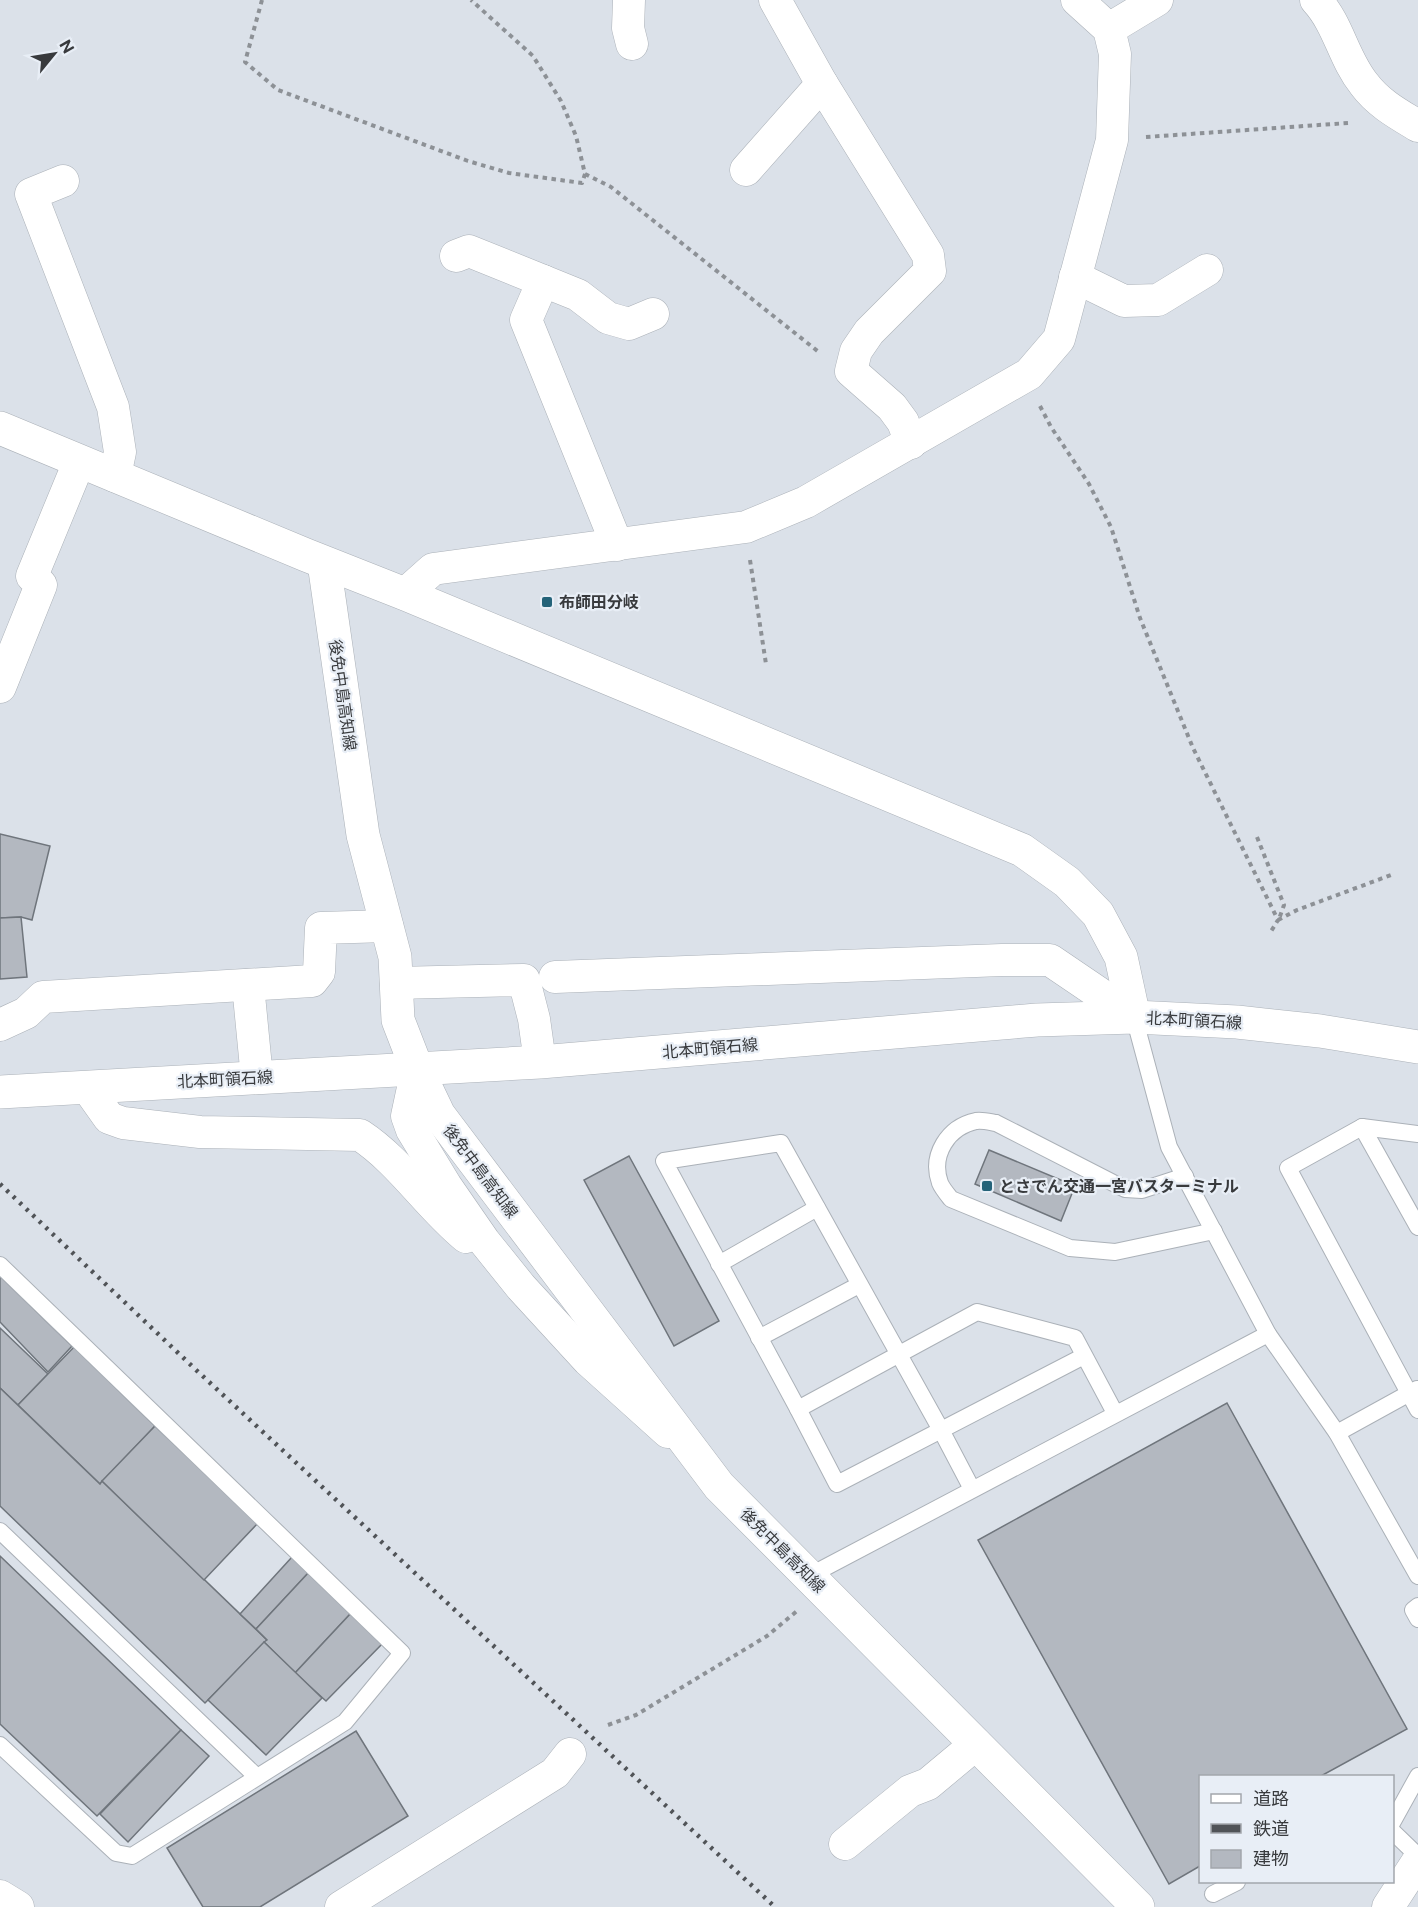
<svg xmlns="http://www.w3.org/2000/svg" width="1418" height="1907" font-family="'Public Sans','Noto Sans JP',sans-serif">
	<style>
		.building { fill: #b3b8c0; stroke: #6f757c; stroke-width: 1.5 }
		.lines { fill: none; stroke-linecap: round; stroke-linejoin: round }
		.lane-casing { stroke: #abb1b8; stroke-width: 18 }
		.street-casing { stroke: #abb1b8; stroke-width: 33 }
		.secondary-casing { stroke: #abb1b8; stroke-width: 34 }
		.path { stroke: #8d9196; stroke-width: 4; stroke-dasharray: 4.5 4.5; stroke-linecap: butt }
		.lane { stroke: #fff; stroke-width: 16 }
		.street { stroke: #fff; stroke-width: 32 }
		.secondary { stroke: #fff; stroke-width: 33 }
		.rail { stroke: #505357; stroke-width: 4.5; stroke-dasharray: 3 6; stroke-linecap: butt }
		.poi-dot { fill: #246379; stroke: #e8eef6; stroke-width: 2 }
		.labels { text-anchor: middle; stroke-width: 4.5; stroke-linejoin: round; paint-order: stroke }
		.poi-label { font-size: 16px; font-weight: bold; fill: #383a3d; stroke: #e8eef6; text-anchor: start }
		.street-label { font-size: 16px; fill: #383a3d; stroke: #e8eef6 }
	</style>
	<rect width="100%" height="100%" fill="#dbe1e9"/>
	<g class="building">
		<path d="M0,834l50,12 -18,74 -11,-3 -21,1z"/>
		<path d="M21,917l6,60 -27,2v-61z"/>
		<path d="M989,1150l86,36 -14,35 -86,-37z"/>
		<path d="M629,1156l90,165 -45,25 -90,-166z"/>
		<path d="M0,1276l72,70 -24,26 -48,-50z"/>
		<path d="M0,1328l48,46 -30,31 -18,-17z"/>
		<path d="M74,1347l81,79 -55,58 -82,-79z"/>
		<path d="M0,1388l100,96 2,-3 165,159 -62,63 -205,-197z"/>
		<path d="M1227,1403l180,326 -86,47h-121v90l-31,18 -191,-344z"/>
		<path d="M155,1426l103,97 -54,57 -102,-99z"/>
		<path d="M0,1556l181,174 -84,86 -97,-92z"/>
		<path d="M292,1557l18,14 -54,58 -16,-15z"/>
		<path d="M310,1571l42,41 -57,61 -31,-31 3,-2 -11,-11z"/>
		<path d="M352,1612l32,30 -58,59 -31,-28z"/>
		<path d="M264,1642l58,56 -56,57 -58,-55z"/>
		<path d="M181,1730l28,26 -81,86 -28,-28z"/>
		<path d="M356,1731l52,85 -148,91h-57l-36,-59z"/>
	</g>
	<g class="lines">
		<defs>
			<g id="lane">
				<path d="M1134,1017l35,130 99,187 69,99 81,143"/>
				<path d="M1362,1127l56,100"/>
				<path d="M1418,1134l-56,-7 -74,41 130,242"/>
				<path d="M1185,1176l-43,14 -17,-1 -129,-66c-6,-1 -14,-3 -20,-2 -28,6 -46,34 -36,62 2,5 7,11 11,16l119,49 45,4 99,-21"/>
				<path d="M719,1264l98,-56"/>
				<path d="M0,1265l402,388 -57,69 -213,134 -16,-3 -116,-108"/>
				<path d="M759,1338l100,-53"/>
				<path d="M1084,1356l-247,128 -39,-75 179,-97 98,26 40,75"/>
				<path d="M798,1409l-134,-248 117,-18 160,287 31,59"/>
				<path d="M1337,1433l80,-44"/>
				<path d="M0,1531l257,246"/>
				<path d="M809,1576l459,-242"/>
				<path d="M1418,1606l-5,4 5,9"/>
				<path d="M1392,1823l26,-47"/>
				<path d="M1392,1831l26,25"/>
				<path d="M1213,1894l24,-12"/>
			</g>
			<g id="street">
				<path d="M629,0l-1,28 4,16"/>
				<path d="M775,0l47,84 106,171 2,16 -61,61 -13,19 -5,20 41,36 11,15 8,21"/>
				<path d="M1316,0c23,25 27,58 48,84 14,19 34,30 54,42"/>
				<path d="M1109,29l48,-29"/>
				<path d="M746,170l76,-86"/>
				<path d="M63,181l-32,13 82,213 7,45 -5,24"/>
				<path d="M456,256l13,-5 109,44 30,23 21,6 24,-10"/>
				<path d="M1075,277l49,24 34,-1 49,-30"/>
				<path d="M543,281l-17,39 91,225"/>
				<path d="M405,594l28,-25 313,-42 60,-25 223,-128 30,-35 53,-199 3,-86 -6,-25 -32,-29"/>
				<path d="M0,687l41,-102 -9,-9 47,-114"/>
				<path d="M555,977l447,-17h48l84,57"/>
				<path d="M396,983l128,-3 10,39 6,43"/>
				<path d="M248,985l9,93"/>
				<path d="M0,1025l26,-12 17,-16 269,-16 7,-9 2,-44 66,-2"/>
				<path d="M417,1069l-10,47 5,14 34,56 38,55 37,46 67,73 80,72"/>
				<path d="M87,1087l22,31 14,5 77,9 160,3c41,27 68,71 106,102"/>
				<path d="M845,1844l65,-53 18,-7 48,-40"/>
				<path d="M0,1896l18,11"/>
				<path d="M341,1907l214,-134 15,-19"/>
				<path d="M1388,1907l30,-46"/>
			</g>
			<g id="secondary">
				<path d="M0,428l306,127 99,39 617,256 45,32 31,32 23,43 13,60"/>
				<path d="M324,563l39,272 32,122 3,63 19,49 22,46 280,371 419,421"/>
				<path d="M0,1092l540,-30 497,-42 97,-3 103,5 83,9 98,16"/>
			</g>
		</defs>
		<use href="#lane" class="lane-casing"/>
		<use href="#street" class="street-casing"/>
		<use href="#secondary" class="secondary-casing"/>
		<g class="path">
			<path d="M262,0l-17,62 33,28 190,71 41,12 73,10 3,-9 -9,-38 -15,-35 -28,-45 -62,-56"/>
			<path d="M1146,137l202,-14"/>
			<path d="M585,174l26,13 209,166"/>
			<path d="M1040,406l11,21 38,57 22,43 29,91 53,130 85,172 -8,13"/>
			<path d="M750,560l16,104"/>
			<path d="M1257,837l27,68 -5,14"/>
			<path d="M1278,920l19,-10 94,-35"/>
			<path d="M608,1725l28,-10 131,-79 30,-25"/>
		</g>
		<use href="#lane" class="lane"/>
		<use href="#street" class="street"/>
		<use href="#secondary" class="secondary"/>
		<path class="rail" d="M0,1184l194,184 581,539"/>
	</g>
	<g class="poi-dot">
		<rect x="541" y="596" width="12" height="12" rx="3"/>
		<rect x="981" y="1180" width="12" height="12" rx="3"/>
	</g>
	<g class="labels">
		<g class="poi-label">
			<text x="559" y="608">布師田分岐</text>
			<text x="999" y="1192">とさでん交通一宮バスターミナル</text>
		</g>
		<g class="street-label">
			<text transform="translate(343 695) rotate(82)" y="6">後免中島高知線</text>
			<text transform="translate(1194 1020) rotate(3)" y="6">北本町領石線</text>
			<text transform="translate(710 1048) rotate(-5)" y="6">北本町領石線</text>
			<text transform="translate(225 1079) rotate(-3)" y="6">北本町領石線</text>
			<text transform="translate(481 1171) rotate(53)" y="6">後免中島高知線</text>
			<text transform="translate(783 1550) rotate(45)" y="6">後免中島高知線</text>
		</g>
	</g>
	<rect x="1199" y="1775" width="195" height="108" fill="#e8eef6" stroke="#a2a6ac" stroke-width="1.5"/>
	<rect x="1211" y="1794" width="30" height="9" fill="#ffffff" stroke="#a2a6ac" stroke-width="1.5"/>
	<text x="1253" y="1805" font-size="18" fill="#383a3d">道路</text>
	<rect x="1211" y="1824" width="30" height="9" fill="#505357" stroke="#a2a6ac" stroke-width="1.5"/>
	<text x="1253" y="1835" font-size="18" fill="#383a3d">鉄道</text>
	<rect x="1211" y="1850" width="30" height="18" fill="#b3b8c0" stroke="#a2a6ac" stroke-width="1.5"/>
	<text x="1253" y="1865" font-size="18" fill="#383a3d">建物</text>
	<g transform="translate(54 54) rotate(60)" stroke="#e8eef6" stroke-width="4.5" paint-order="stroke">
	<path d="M0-4.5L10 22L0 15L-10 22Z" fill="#383a3d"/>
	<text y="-9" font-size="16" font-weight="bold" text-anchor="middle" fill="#383a3d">N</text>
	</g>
</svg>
